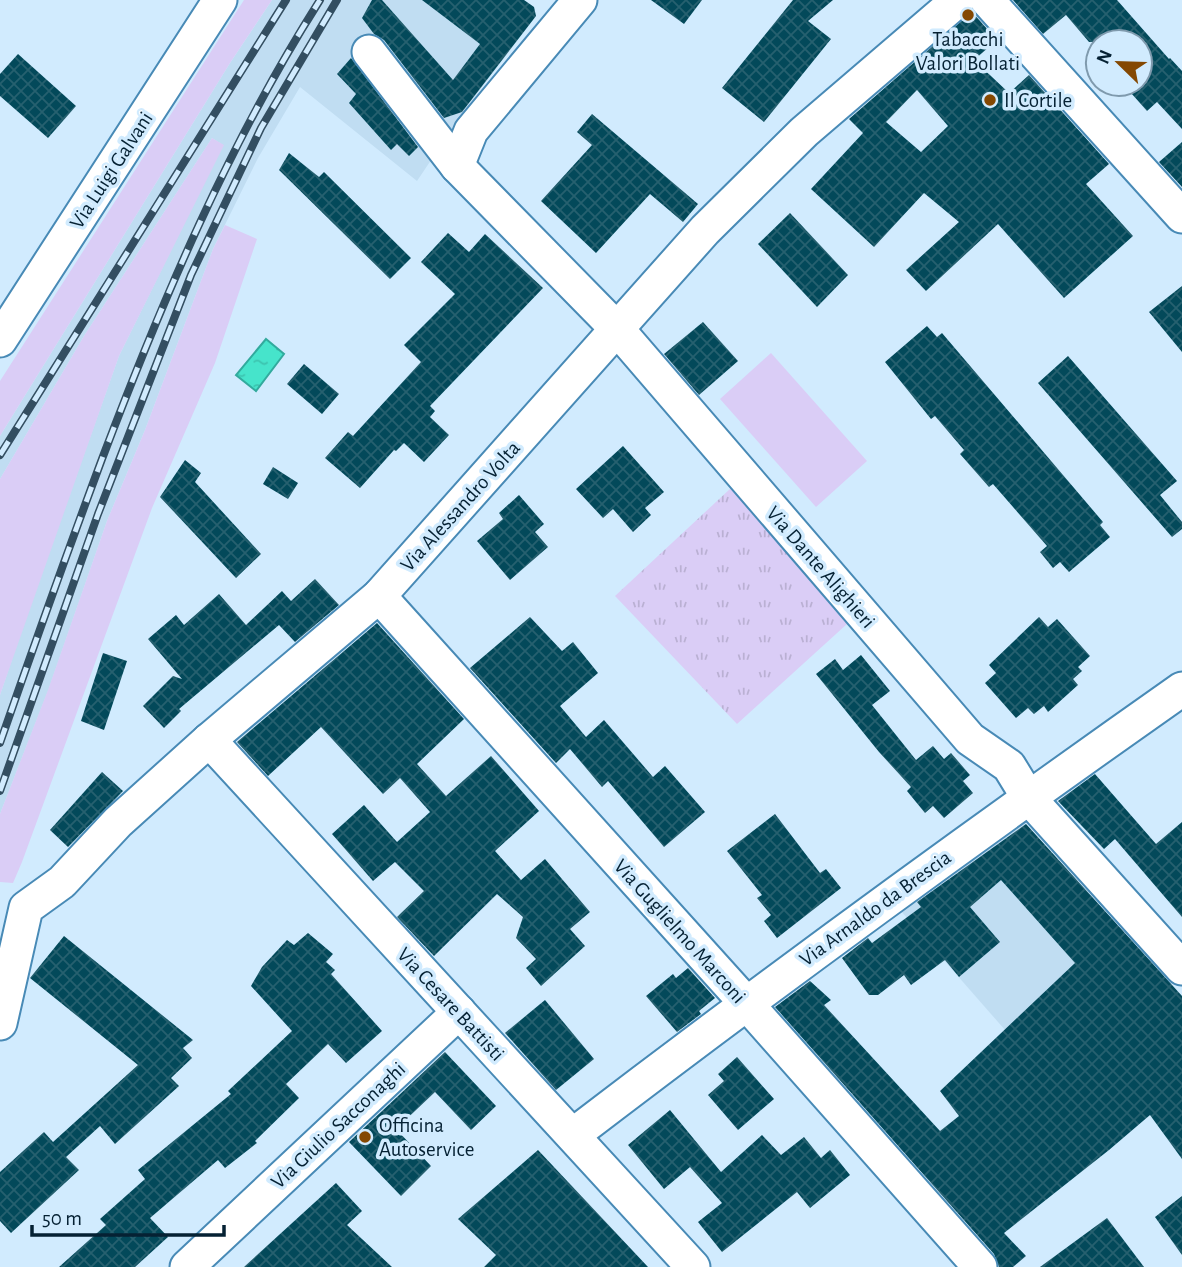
<svg xmlns="http://www.w3.org/2000/svg" width="1182" height="1267" font-family="'Alegreya Sans',sans-serif">
	<style>
		.built { fill: #c0ddf2 }
		.grass { fill: #dacdf6 }
		.park { fill: url(#park-tufts) }
		.water { fill: url(#water-ripples); stroke: #32aa9d; stroke-width: 2 }
		.building { fill: url(#building-cross-hatch); fill-rule: evenodd }
		.lines { fill: none; stroke-linecap: round; stroke-linejoin: round }
		.minor-casing { stroke: #488ab6; stroke-width: 37 }
		.minor { stroke: #fff; stroke-width: 33 }
		.rail-casing { stroke: #334e61; stroke-width: 8 }
		.rail { stroke: #d1ebfe; stroke-width: 5; stroke-dasharray: 16; stroke-linecap: butt }
		.poi-dot { fill: #844802; stroke: #d1ebfe; stroke-width: 2.5 }
		.labels { text-anchor: middle; stroke-width: 7; stroke-linejoin: round; paint-order: stroke }
		.poi-label { font-size: 21px; fill: #052133; stroke: #d1ebfe; text-anchor: start }
		.street-label { font-size: 21px; fill: #052133; stroke: #d1ebfe }
	</style>
	<defs>
		<pattern id="park-tufts" width="24" height="20" patternUnits="userSpaceOnUse" patternTransform="scale(1.75)"><rect width="24" height="20" fill="#dacdf6"/><path d="M3 7l-1-3M5 7V3M7 7l1-3M15 17l-1-3M17 17v-4M19 17l1-3" fill="none" stroke="#bab0d3"/></pattern>
		<pattern id="water-ripples" width="26" height="14" patternUnits="userSpaceOnUse" patternTransform="scale(1.75)"><rect width="26" height="14" fill="#46e4cb"/><path d="M2 4q2-2 4 0t4 0M15 11q2-2 4 0t4 0" fill="none" stroke="#3cc3af"/></pattern>
		<pattern id="building-cross-hatch" width="8" height="8" patternUnits="userSpaceOnUse" patternTransform="scale(1.75)"><rect width="8" height="8" fill="#03495a"/><path d="M0 0l8 8M0 8l8-8" fill="none" stroke="#26606f"/></pattern>
	</defs>
	<rect width="100%" height="100%" fill="#d1ebfe"/>
	<g class="built">
		<path d="M272,0h252l10,7 2,9 -72,95 -47,70 -117,-94 -42,71 -45,91 -68,181 -38,91 -59,170 -48,123v-119l25,-75 94,-264 104,-211 -11,-7 -128,198 -84,143v-43l230,-373z"/>
		<path d="M1023,821l159,175v74l-32,45 -104,85 -32,-37 5,-117 -119,-136 17,-8z"/>
	</g>
	<g class="grass">
		<path d="M244,0h28l-42,63 -230,373v-55z"/>
		<path d="M212,138l12,7 -105,211 -119,339v-216l84,-143z"/>
		<path d="M225,225l32,14 -42,124 -63,145 -130,354 -9,21 -13,-1v-68l48,-124 59,-169 38,-91 68,-181z"/>
		<path d="M771,353l96,108 -51,46 -96,-108z"/>
	</g>
	<path class="park" d="M731,488l116,136 -110,100 -122,-128z"/>
	<path class="water" d="M266,339l18,15 -28,37 -20,-16z"/>
	<g class="building">
		<path d="M372,0h10l71,80 27,-36 -58,-44h102l10,7 2,9 -74,96 -18,6 -60,-78 -10,-6 -12,-16z"/>
		<path d="M651,0h51l-18,24z"/>
		<path d="M793,0h40l-25,21 23,18 -67,83 -42,-34z"/>
		<path d="M1013,0h104l52,59 1,-1 12,13v58l-25,-27 -10,9 -16,-18 9,-8v-43h-51l-23,-27 -23,19z"/>
		<path d="M972,12l25,28 -23,20 35,33 20,-18 80,89 -23,20 47,52 -69,62 -66,-74 -72,67 -20,-21 53,-48 -35,-29 -50,54 -63,-58 52,-56 -14,-14zM917,90l31,36 -27,26 -35,-30z"/>
		<path d="M18,54l58,52 -28,32 -48,-42v-22z"/>
		<path d="M351,58l67,89 -9,9 -12,-12 -6,6 -42,-47 7,-9 -19,-20z"/>
		<path d="M592,114l106,90 -15,18 -33,-28 -54,59 -55,-52 51,-56 -15,-13z"/>
		<path d="M1182,142v45l-23,-25z"/>
		<path d="M289,153l30,24 5,-5 87,86 -21,21 -111,-109z"/>
		<path d="M790,213l58,62 -31,32 -59,-63z"/>
		<path d="M448,233l21,19 16,-18 58,54 -113,118 5,5 -5,6 19,18 -25,27 -20,-19 -8,8 -2,-1 -34,38 -35,-30 23,-26 5,4 68,-74 -17,-17 51,-51 -34,-32z"/>
		<path d="M1182,286v66l-33,-40z"/>
		<path d="M703,322l35,39 -39,34 -35,-41z"/>
		<path d="M927,326l10,11 5,-4 161,189 -3,3 10,12 -41,35 -9,-10 -7,6 -13,-16 7,-6 -54,-62 -4,3 -29,-33 4,-4 -29,-34 -4,3 -46,-57z"/>
		<path d="M1068,356l109,125 -17,14 22,27v7l-10,8 -134,-154z"/>
		<path d="M304,364l35,30 -17,20 -35,-30z"/>
		<path d="M623,446l41,46 -19,16 6,7 -18,17 -20,-23 -10,9 -27,-29z"/>
		<path d="M185,460l16,13 -6,9 66,72 -25,24 -76,-81z"/>
		<path d="M273,467l25,16 -10,16 -25,-15z"/>
		<path d="M519,495l25,29 -9,8 13,15 -38,33 -33,-39 26,-22 -4,-6z"/>
		<path d="M315,579l24,26 -44,37 -16,-17 -100,84 2,2 -17,17 -21,-22 30,-30 9,3 -34,-40 28,-24 8,10 35,-31 27,31 36,-34 9,10z"/>
		<path d="M530,617l32,34 11,-9 25,31 -38,33 26,31 18,-17 49,57 12,-11 40,46 -41,35 -56,-66 -6,6 -32,-38 -14,14 -86,-95z"/>
		<path d="M1039,617l9,10 9,-8 33,37 -12,11 4,4 -9,8 5,6 -30,27 -4,-6 -10,8 -6,-6 -12,10 -31,-35 11,-10 -7,-8z"/>
		<path d="M377,623l87,96 -47,45 29,32 45,-40 48,55 -44,40 26,29 24,-21 45,53 -20,17 15,17 -44,40 -15,-18 10,-9 -20,-21 7,-21 -26,-23 -63,62 -37,-39 27,-26 -29,-29 -22,19 -41,-47 32,-29 33,37 33,-30 -30,-34 -17,16 -62,-67 -53,49 -31,-34z"/>
		<path d="M103,653l24,8 -23,69 -23,-9z"/>
		<path d="M861,655l29,36 -18,14 44,55 17,-14 11,13 7,-6 19,22 -7,6 10,12 -29,25 -11,-12 -8,7 -18,-22 4,-4 -32,-35 -63,-78 19,-15 8,11z"/>
		<path d="M102,772l21,19 -55,56 -18,-17z"/>
		<path d="M1095,774l61,70 26,-22v95l-67,-78 -11,10 -46,-48z"/>
		<path d="M775,814l45,59 6,-4 15,19 -64,50 -13,-17 7,-6 -14,-17 5,-3 -35,-44z"/>
		<path d="M1026,824l156,172v163l-32,-44 -41,35 -105,83 22,23 -13,11h-14l-5,-13 -219,-247 35,-26 21,19 -7,5 116,126 19,-15 -19,-25 135,-128 -74,-83 -31,27 30,35 -41,35 -14,-17 -34,25 -7,-10 -26,20h-9l-27,-37 26,-20 4,5 49,-36 -4,-5z"/>
		<path d="M308,933l25,21 -7,8 9,8 -4,4 51,57 -36,32 -18,-19 -42,40 13,14 -44,43 2,2 -32,25 -7,-8 -68,58 18,19 -33,30h-76l47,-42 -6,-6 45,-40 -7,-9 93,-76 -3,-3 64,-60 -41,-45 11,-19 25,-27 7,5z"/>
		<path d="M64,936l129,104 -10,8 9,10 -21,20 8,8 -64,58 -15,-18 -34,31 13,13 -68,63 -11,-12v-49l44,-40 9,10 85,-77 -108,-87z"/>
		<path d="M688,968l27,30 -16,13 2,3 -24,18 -31,-36 27,-22 3,4z"/>
		<path d="M545,1000l49,59 -38,31 -51,-57z"/>
		<path d="M445,1052l51,54 -25,24 -36,-38 -39,37 35,37 -30,30 -52,-54z"/>
		<path d="M737,1057l37,42 -36,31 -30,-35 16,-14 -6,-7z"/>
		<path d="M670,1110l51,62 41,-37 19,20 23,-18 17,21 9,-8 20,25 -40,33 -13,-16 -75,60 -24,-30 24,-19 -32,-36 -26,22 -36,-44z"/>
		<path d="M538,1150l110,117h-164l12,-12 -38,-36z"/>
		<path d="M336,1183l26,28 -15,14 45,42h-148z"/>
		<path d="M1182,1196v59l-27,-38z"/>
		<path d="M1107,1218l37,49h-104z"/>
	</g>
	<g class="lines">
		<defs>
			<g id="minor">
				<path d="M987,0l195,216"/>
				<path d="M369,52l88,114 161,164 352,409 39,27 19,31 154,171"/>
				<path d="M457,166l14,-35 109,-131"/>
				<path d="M0,340l220,-340"/>
				<path d="M379,596l367,407 234,264"/>
				<path d="M209,740l484,527"/>
				<path d="M0,1023l26,-115 36,-26 56,-60 91,-82 170,-144 326,-366 99,-98 154,-132"/>
				<path d="M573,1135c200,-153 403,-301 609,-446"/>
				<path d="M187,1267l272,-255"/>
			</g>
		</defs>
		<use href="#minor" class="minor-casing"/>
		<use href="#minor" class="minor"/>
		<defs>
			<g id="rail">
				<path d="M0,455l286,-455"/>
				<path d="M0,743c33,-95 67,-190 102,-284 60,-158 127,-316 218,-459"/>
				<path d="M0,791l98,-277 93,-239 70,-147 76,-128"/>
			</g>
		</defs>
		<use href="#rail" class="rail-casing"/>
		<use href="#rail" class="rail"/>
	</g>
	<g class="poi-dot">
		<circle cx="968" cy="15" r="7"/>
		<circle cx="990" cy="100" r="7"/>
		<circle cx="365" cy="1137" r="7"/>
	</g>
	<g class="labels">
		<g class="poi-label">
			<text x="968" y="46" text-anchor="middle">Tabacchi<tspan x="968" dy="24">Valori Bollati</tspan></text>
			<text x="1004" y="107">Il Cortile</text>
			<text x="379" y="1132">Officina<tspan x="379" dy="24">Autoservice</tspan></text>
		</g>
		<g class="street-label">
			<text transform="translate(111 170) rotate(-57)" y="7">Via Luigi Galvani</text>
			<text transform="translate(460 506) rotate(-48)" y="7">Via Alessandro Volta</text>
			<text transform="translate(821 567) rotate(49)" y="7">Via Dante Alighieri</text>
			<text transform="translate(875 908) rotate(-36)" y="7">Via Arnaldo da Brescia</text>
			<text transform="translate(680 931) rotate(48)" y="7">Via Guglielmo Marconi</text>
			<text transform="translate(451 1004) rotate(47)" y="7">Via Cesare Battisti</text>
			<text transform="translate(338 1125) rotate(-43)" y="7">Via Giulio Sacconaghi</text>
		</g>
	</g>
	<g transform="translate(1119 63) rotate(293)"><circle r="33" fill="#d1ebfe" stroke="#7f9aad" stroke-width="2"/>
	<path d="M0-5L12 26L0 18L-12 26Z" fill="#844802"/>
	<text y="-10" font-size="19" font-weight="bold" text-anchor="middle" fill="#052133">N</text>
	</g>
	<path d="M32 1225v10h192v-10" fill="none" stroke="#052133" stroke-width="3.5"/>
	<text x="42" y="1225" font-size="21" fill="#052133" stroke="#d1ebfe" stroke-width="5" paint-order="stroke">50 m</text>
</svg>
